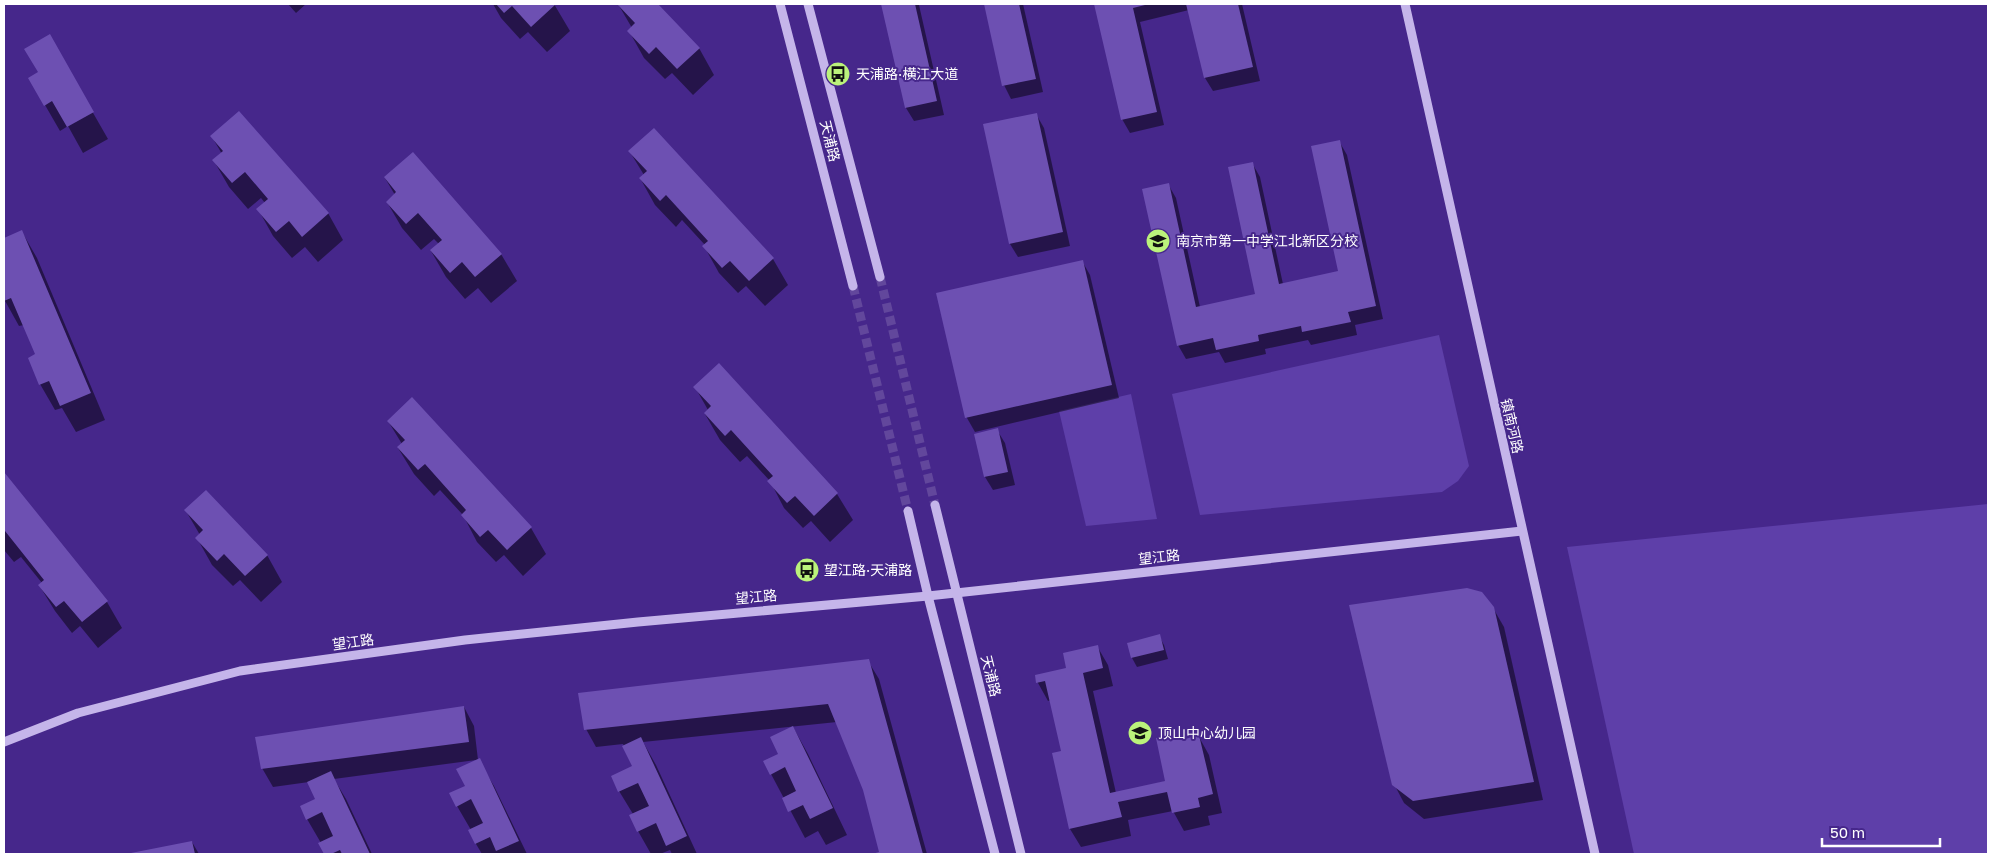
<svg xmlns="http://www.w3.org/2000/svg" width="1992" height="858" font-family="'Golos Text','Noto Sans SC',sans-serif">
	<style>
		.green { fill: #5e3fa9 }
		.shadow { fill: #0007 }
		.building { fill: #6d50b2 }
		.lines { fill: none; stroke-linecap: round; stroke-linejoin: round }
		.tertiary-tunnel { stroke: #62479c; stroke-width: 9; stroke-dasharray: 9 4.5; stroke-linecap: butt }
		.tertiary { stroke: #c5b5ea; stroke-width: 9 }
		.labels { text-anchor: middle; stroke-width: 4; stroke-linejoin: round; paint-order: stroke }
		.poi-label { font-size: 14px; fill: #fff; stroke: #46278b; text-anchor: start }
		.street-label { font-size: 14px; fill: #fff; stroke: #46278b }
	</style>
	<rect width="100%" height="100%" fill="#46278b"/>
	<g class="green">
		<path d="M1439,335l30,131 -11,15 -16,11 -242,23 -28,-121z"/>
		<path d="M1131,394l26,125 -71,7 -27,-115z"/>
		<path d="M1988,504v350h-354l-67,-307z"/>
	</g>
	<g class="shadow">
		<path d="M288,4h18l-10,9z"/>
		<path d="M493,4h61l16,27 -23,21 -19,-20 -8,7 -19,-21z"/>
		<path d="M618,4h38l43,44 15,27 -21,20 -21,-22 -7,6 -21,-21 -15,-27 3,-3z"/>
		<path d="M882,4h44l-7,1 25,110 -30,6 -8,-13z"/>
		<path d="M985,4h38l20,88 -32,7 -7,-14z"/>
		<path d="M1095,4h147l18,77 -47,10 -8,-13 -16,-68 -49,12 24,103 -34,8 -8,-14z"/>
		<path d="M49,36l59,103 -25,14 -15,-27 -8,5 -30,-52 9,-6z"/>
		<path d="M1036,114l8,14 26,118 -52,11 -8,-13z"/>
		<path d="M212,137l116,76 15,27 -25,22 -13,-15 -13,11 -19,-22 -15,-27 7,-6 -4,-5 -13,11 -19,-22 -15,-26 8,-7z"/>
		<path d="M1339,141l8,14 36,164 -28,6 2,10 -46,10 -3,-5 -43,9 1,5 -41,9 -6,-11 -33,7 -8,-14 -10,-161 8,14 24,109 57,-12 -5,-132 8,14 23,107 57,-12z"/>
		<path d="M630,152l143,107 15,26 -23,21 -19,-20 -8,7 -19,-20 -15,-27 1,-1 -23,-25 -6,7 -21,-22 -15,-27 4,-3z"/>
		<path d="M385,178l116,76 16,27 -26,22 -13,-15 -13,11 -19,-22 -15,-26 8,-7 -5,-5 -13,11 -19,-22 -15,-26 8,-7z"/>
		<path d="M22,232l15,26 68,162 -29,12 -14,-24 -7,2 -15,-26 -3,-29 -13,-30 -5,1 -15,-27v-60z"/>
		<path d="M1082,261l8,14 29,123 -144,34 -8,-14 -29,-124z"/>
		<path d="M719,365l118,129 16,26 -23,22 -19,-21 -8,7 -19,-20 -14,-27 -23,-25 -7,6 -20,-22 -15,-26 3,-4 -13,-23z"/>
		<path d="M412,399l119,129 15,26 -23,22 -19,-21 -8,7 -19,-20 -14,-27 -23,-25 -6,6 -20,-22 -16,-26 4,-4 -14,-23z"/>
		<path d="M997,430l8,13 10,42 -22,5 -8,-13z"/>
		<path d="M4,474l103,128 15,26 -24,20 -18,-22 -8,7 -17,-22 -16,-26 3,-2 -21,-26 -7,5 -10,-12z"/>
		<path d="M186,511l81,44 15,27 -21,20 -21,-22 -7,6 -21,-21 -15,-27 3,-3z"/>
		<path d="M1493,608l11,19 39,173 -119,19 -20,-16 -10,-19z"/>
		<path d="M1159,636l5,9 4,14 -31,8 -5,-9 -4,-15z"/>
		<path d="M1097,646l11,19 5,21 -20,5 23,102 51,-12 15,-48 4,6 13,-2 10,18 13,58 -14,3 2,9 -26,6 -11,-20 -45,9 3,16 -50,11 -11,-18 -8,-77 -11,-52 -3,1 -10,-18 -2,-7 32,-7z"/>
		<path d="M868,661l11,18 48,175h-53l6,-1 -15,-64 -28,-67 -194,20 13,23 41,89h-25l-2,-4 -10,4h-9l-13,-23 -5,-17 -14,-23 15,-24 -11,-23 -27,3 -10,-18z"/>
		<path d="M464,707l10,19 4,34 16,26 33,68h-45l-6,-10 -5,-14 -14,-24 19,-46 -142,19 12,20 26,55h-47l-4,-11 -14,-24 10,-20 -8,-17 -36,5 -11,-19z"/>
		<path d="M793,727l15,27 39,81 -21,10 -8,-14 -13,7 -34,-64z"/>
		<path d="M192,842l7,12h-66z"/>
	</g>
	<g class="building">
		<path d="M496,4h60l-25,23 -19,-21 -8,7z"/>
		<path d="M617,4h41l42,44 -23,21 -21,-22 -7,7 -22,-23 8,-8z"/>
		<path d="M881,4h34l22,97 -32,7z"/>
		<path d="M984,4h35l17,75 -34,7z"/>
		<path d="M1094,4h55l-16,4 24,104 -36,8z"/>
		<path d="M1186,4h52l15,63 -49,11z"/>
		<path d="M50,34l44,78 -27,15 -15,-26 -8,5 -16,-28 10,-6 -14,-23z"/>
		<path d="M239,111l90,102 -27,24 -13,-16 -13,11 -20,-23 12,-10 -23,-27 -13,11 -20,-23 11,-9 -13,-15z"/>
		<path d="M1037,113l26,119 -54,12 -26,-120z"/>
		<path d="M654,128l120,130 -25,23 -19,-20 -8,7 -20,-22 6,-5 -42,-46 -6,6 -21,-23 8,-7 -19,-20z"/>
		<path d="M1340,140l36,166 -28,6 3,10 -49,10 -1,-6 -43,9 1,6 -43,9 -3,-12 -36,8 -35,-157 27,-6 27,124 59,-13 -27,-127 25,-5 26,122 59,-13 -27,-125z"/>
		<path d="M413,152l89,102 -27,23 -13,-15 -12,11 -20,-23 12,-10 -24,-27 -12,11 -20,-22 10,-10 -12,-15z"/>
		<path d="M22,230l69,163 -31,13 -11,-25 -10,4 -11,-27 7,-4 -24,-56 -7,3v-63z"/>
		<path d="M1083,260l29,125 -147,33 -29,-125z"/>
		<path d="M719,363l119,130 -24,23 -19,-20 -8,7 -20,-22 6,-5 -42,-46 -6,6 -21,-23 7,-7 -18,-19z"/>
		<path d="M412,397l120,130 -25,23 -19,-20 -8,7 -19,-22 5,-5 -41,-46 -7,6 -21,-23 8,-7 -18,-19z"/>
		<path d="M998,428l10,44 -24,5 -10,-43z"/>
		<path d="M4,472l104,129 -26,21 -18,-21 -8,6 -18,-22 6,-5 -39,-49 -1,1z"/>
		<path d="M206,490l62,65 -23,21 -21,-22 -7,7 -22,-23 8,-8 -19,-20z"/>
		<path d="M1467,588l15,4 12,15 40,175 -121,19 -21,-16 -43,-180z"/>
		<path d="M1160,634l4,16 -33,8 -4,-15z"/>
		<path d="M1098,645l5,23 -20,5 27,120 55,-12 -9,-43 27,-7 2,8 14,-4 14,59 -15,4 2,9 -28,6 -5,-21 -49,10 4,15 -53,12 -17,-76 9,-2 -16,-70 -9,2 -1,-8 31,-7 -3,-15z"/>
		<path d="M869,659l54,195h-51l7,-2 -16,-62 -35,-86 -244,26 -6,-37z"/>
		<path d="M464,706l5,36 -208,27 -6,-32z"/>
		<path d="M793,726l40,82 -23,11 -7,-14 -15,7 -6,-14 14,-7 -11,-24 -15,8 -7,-14 15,-7 -8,-17z"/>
		<path d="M641,737l46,99 -21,10 -10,-23 -19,9 -8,-17 20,-9 -11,-23 -20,9 -7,-16 21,-10 -10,-20z"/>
		<path d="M480,758l39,83 -23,10 -6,-14 -15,7 -7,-14 15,-7 -12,-24 -15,8 -7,-14 16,-7 -9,-17z"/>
		<path d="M331,771l39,83h-28l-2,-4 -9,4h-7l-6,-11 15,-7 -11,-24 -16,8 -6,-14 15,-7 -8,-17z"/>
		<path d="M192,841l3,13h-64v-1z"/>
	</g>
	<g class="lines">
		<g class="tertiary-tunnel">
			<path d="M880,277l55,228"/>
			<path d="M853,286l55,225"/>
		</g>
		<g class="tertiary">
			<path d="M780,4l73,282"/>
			<path d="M808,4l72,273"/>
			<path d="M1405,4l190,850"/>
			<path d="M935,505l86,349"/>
			<path d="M908,511l20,85 67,258"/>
			<path d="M4,742l74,-29 162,-42 225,-31 173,-18 290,-26 594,-65"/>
		</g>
	</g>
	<defs>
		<symbol id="bus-disc" viewBox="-11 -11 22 22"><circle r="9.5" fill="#bbf27b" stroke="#46278b"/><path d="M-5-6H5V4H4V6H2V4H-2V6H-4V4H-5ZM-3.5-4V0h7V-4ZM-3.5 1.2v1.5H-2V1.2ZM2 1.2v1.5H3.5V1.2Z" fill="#111"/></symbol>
		<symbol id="school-disc" viewBox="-11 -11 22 22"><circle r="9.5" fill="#bbf27b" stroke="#46278b"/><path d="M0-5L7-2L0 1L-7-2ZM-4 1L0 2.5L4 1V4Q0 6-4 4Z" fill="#111"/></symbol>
	</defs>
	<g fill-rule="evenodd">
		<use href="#bus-disc" x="824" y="60" width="28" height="28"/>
		<use href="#school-disc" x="1144" y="227" width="28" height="28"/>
		<use href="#bus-disc" x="793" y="556" width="28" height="28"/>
		<use href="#school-disc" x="1126" y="719" width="28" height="28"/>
	</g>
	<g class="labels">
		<g class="poi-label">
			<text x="856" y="79">天浦路·横江大道</text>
			<text x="1176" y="246">南京市第一中学江北新区分校</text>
			<text x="824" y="575">望江路·天浦路</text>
			<text x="1158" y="738">顶山中心幼儿园</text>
		</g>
		<g class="street-label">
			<text transform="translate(830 141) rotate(76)" y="5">天浦路</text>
			<text transform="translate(1512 426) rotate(77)" y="5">镇南河路</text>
			<text transform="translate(1159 557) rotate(-6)" y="5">望江路</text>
			<text transform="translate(756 597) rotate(-5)" y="5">望江路</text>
			<text transform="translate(353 642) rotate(-8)" y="5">望江路</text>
			<text transform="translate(991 676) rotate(76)" y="5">天浦路</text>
		</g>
	</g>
	<rect width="1992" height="858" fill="none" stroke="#ffffff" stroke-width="10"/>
	<path d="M1822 838v8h118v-8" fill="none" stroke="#ffffff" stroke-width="2.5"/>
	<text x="1830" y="838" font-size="15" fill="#ffffff" stroke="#46278b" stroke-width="4" paint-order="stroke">50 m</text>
</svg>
